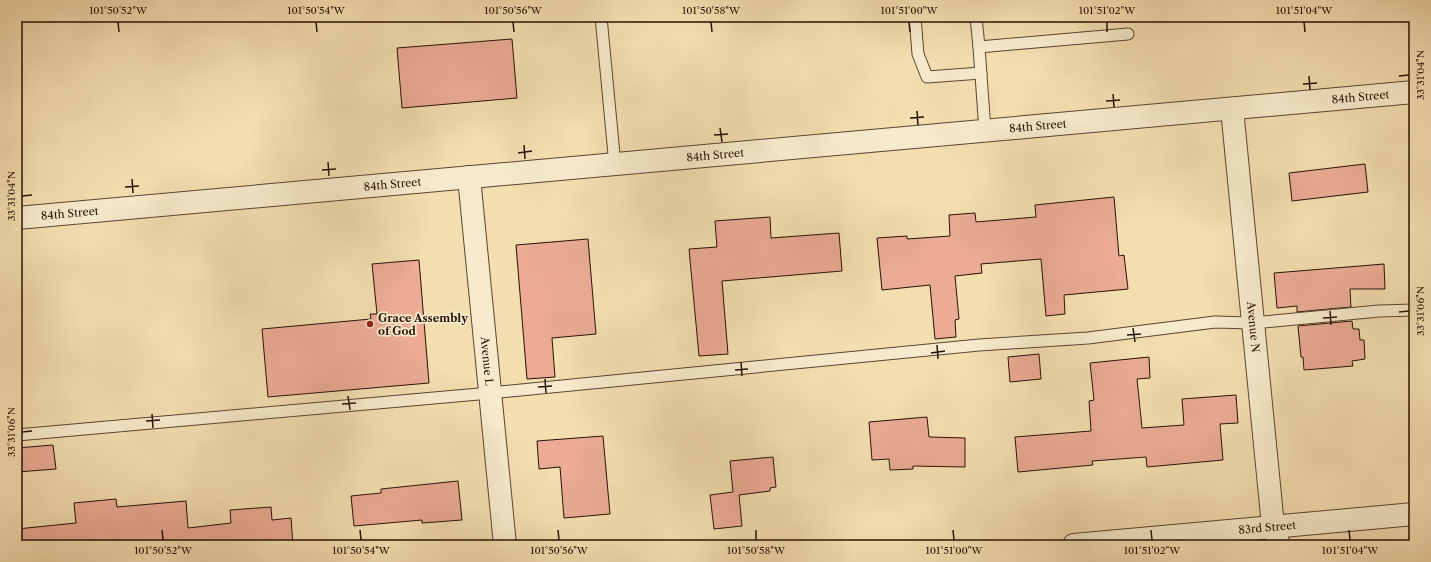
<svg xmlns="http://www.w3.org/2000/svg" width="1431" height="562" font-family="'Libre Caslon Text',serif">
	<style>
		.building { fill: #ebab95; stroke: #281105 }
		.lines { fill: none; stroke-linecap: round; stroke-linejoin: round }
		.lane-casing { stroke: #5b4430; stroke-width: 13 }
		.street-casing { stroke: #5b4430; stroke-width: 24 }
		.lane { stroke: #f7eacc; stroke-width: 11 }
		.street { stroke: #f7eacc; stroke-width: 22 }
		.ticks { fill: none; stroke: #281105; stroke-width: 1.5 }
		.poi-dot { fill: #8f2418; stroke: #f7eacc; stroke-width: 1.5 }
		.labels { text-anchor: middle; stroke-width: 3.5; stroke-linejoin: round; paint-order: stroke }
		.street-label { font-size: 11px; fill: #281105; stroke: #f7eacc }
		.poi-label { font-size: 11px; font-weight: bold; fill: #281105; stroke: #f7eacc; text-anchor: start }
		.neatline { fill: none; stroke: #281105; stroke-width: 1.5 }
		.ticks-label { font-size: 10px; text-anchor: middle; fill: #281105 }
	</style>
	<rect width="100%" height="100%" fill="#f3deb0"/>
	<filter id="stains"><feTurbulence type="fractalNoise" baseFrequency=".005" numOctaves="4"/><feColorMatrix values="0 0 0 0 .2 0 0 0 0 .09 0 0 0 0 .02 0 0 0 .5 -.17"/></filter>
	<radialGradient id="worn" r=".72"><stop offset=".6" stop-color="#630" stop-opacity="0"/><stop offset="1" stop-color="#630" stop-opacity=".3"/></radialGradient>
	<g class="building">
		<path d="M512,39l5,59 -115,10 -5,-60z"/>
		<path d="M1365,164l3,28 -76,9 -3,-28z"/>
		<path d="M1114,197l5,59 5,-1 4,34 -64,6 1,19 -19,2 -5,-57 -60,5 1,9 -27,3 4,43 -4,1 1,17 -21,2 -5,-54 -48,5 -5,-52 30,-2v3l43,-3 -1,-21 26,-2 1,9 60,-5 -1,-12z"/>
		<path d="M770,217l1,21 68,-5 3,38 -120,10 6,73 -29,2 -10,-107 28,-2 -2,-26z"/>
		<path d="M588,239l8,95 -44,4 3,39 -28,2 -11,-134z"/>
		<path d="M419,260l10,123 -161,14 -6,-68 109,-10 -1,-5h7l-5,-50z"/>
		<path d="M1384,264l1,25h-35l1,18 -54,5v-6l-20,2 -3,-35z"/>
		<path d="M1352,321l1,8h6l1,11h4l1,19 -13,2 1,5 -49,4 -1,-13h-2l-3,-31z"/>
		<path d="M1039,354l2,25 -31,3 -2,-25z"/>
		<path d="M1149,357l1,21 -13,1 5,49 42,-3 -2,-26 54,-4 2,28 -18,1 3,36 -76,7 -1,-10 -54,4 1,4 -75,7 -3,-35 76,-6 -2,-30 5,-1 -4,-37z"/>
		<path d="M927,417l2,20 36,1v29l-52,-1v3l-23,1 -1,-11 -17,1 -3,-38z"/>
		<path d="M603,436l7,78 -46,4 -4,-51 -21,2 -2,-28z"/>
		<path d="M53,445l3,24 -39,3v-24z"/>
		<path d="M773,457l3,30 -6,1v3l-31,4 3,31 -28,3 -4,-34 23,-3 -3,-31z"/>
		<path d="M458,481l4,39 -40,3v-3l-68,6 -3,-30 30,-3v-4z"/>
		<path d="M116,499l1,8 69,-6 2,27 43,-5 -1,-13 41,-3 1,13 19,-2 2,27h-276v-16l59,-6 -2,-20z"/>
	</g>
	<g class="lines">
		<defs>
			<g id="lane">
				<path d="M601,17l14,148"/>
				<path d="M915,17l3,37 9,23 54,-4"/>
				<path d="M976,17l3,30"/>
				<path d="M985,131l-6,-84 149,-13"/>
				<path d="M17,435l473,-42 489,-48 109,-7 127,-16 38,1 126,-12 35,-1"/>
			</g>
			<g id="street">
				<path id="s1" d="M1232,109l41,417 6,19"/>
				<path id="s2" d="M469,177l36,368"/>
				<path id="s3" d="M17,218l1397,-126"/>
				<path id="s4" d="M1074,545l340,-31"/>
			</g>
		</defs>
		<use href="#lane" class="lane-casing"/>
		<use href="#street" class="street-casing"/>
		<use href="#lane" class="lane"/>
		<use href="#street" class="street"/>
	</g>
	<path class="ticks" d="M118,22l1,10M316,22l1,10M513,22l1,10M711,22l1,10M909,22l1,10M1107,22v10M1304,22l1,10M1309,76l1,14M1399,76l10,-1M1303,84l14,-1M1113,94l1,13M1106,101l14,-1M917,111l1,14M910,118l14,-1M720,128l2,14M714,135l14,-1M524,145l1,14M518,153l14,-2M328,162l1,14M322,170l14,-1M132,179l1,14M125,187l14,-1M22,196l10,-1M1330,311l1,14M1399,312l10,-1M1323,318l14,-1M1133,328l2,14M1127,335l14,-1M937,345l1,14M931,353l14,-2M741,362l1,14M735,370l13,-1M545,379l1,14M538,387l14,-1M348,396l2,14M342,404l14,-1M152,414l1,14M146,421l14,-1M22,432l10,-1M162,530l1,10M360,530l1,10M558,530l1,10M756,530v10M953,530l1,10M1151,530l1,10M1349,530l1,10"/>
	<circle class="poi-dot" cx="370" cy="324" r="4"/>
	<g class="labels">
		<g class="street-label">
			<text dy="4" stroke="none"><textPath href="#s3" startOffset="1349">84th Street</textPath></text>
			<text dy="4" stroke="none"><textPath href="#s3" startOffset="1025">84th Street</textPath></text>
			<text dy="4" stroke="none"><textPath href="#s3" startOffset="701">84th Street</textPath></text>
			<text dy="4" stroke="none"><textPath href="#s3" startOffset="377">84th Street</textPath></text>
			<text dy="4" stroke="none"><textPath href="#s3" startOffset="53">84th Street</textPath></text>
			<text dy="4" stroke="none"><textPath href="#s1" startOffset="219">Avenue N</textPath></text>
			<text dy="4" stroke="none"><textPath href="#s2" startOffset="185">Avenue L</textPath></text>
			<text dy="4" stroke="none"><textPath href="#s4" startOffset="194">83rd Street</textPath></text>
		</g>
		<g class="poi-label">
			<text x="378" y="322">Grace Assembly<tspan x="378" dy="13">of God</tspan></text>
		</g>
	</g>
	<rect width="1431" height="562" fill="none" stroke="#f3deb0" stroke-width="44"/>
	<rect x="22" y="22" width="1387" height="518" class="neatline"/>
	<g class="ticks-label">
		<text x="118" y="14">101°50'52"W</text>
		<text x="316" y="14">101°50'54"W</text>
		<text x="513" y="14">101°50'56"W</text>
		<text x="711" y="14">101°50'58"W</text>
		<text x="909" y="14">101°51'00"W</text>
		<text x="1107" y="14">101°51'02"W</text>
		<text x="1304" y="14">101°51'04"W</text>
		<text transform="translate(1420 75) rotate(-90)" y="4">33°31'04"N</text>
		<text transform="translate(11 196) rotate(-90)" y="4">33°31'04"N</text>
		<text transform="translate(1420 311) rotate(-90)" y="4">33°31'06"N</text>
		<text transform="translate(11 432) rotate(-90)" y="4">33°31'06"N</text>
		<text x="163" y="554">101°50'52"W</text>
		<text x="361" y="554">101°50'54"W</text>
		<text x="559" y="554">101°50'56"W</text>
		<text x="756" y="554">101°50'58"W</text>
		<text x="954" y="554">101°51'00"W</text>
		<text x="1152" y="554">101°51'02"W</text>
		<text x="1350" y="554">101°51'04"W</text>
	</g>
	<rect width="100%" height="100%" filter="url(#stains)"/>
	<rect width="100%" height="100%" fill="url(#worn)"/>
</svg>
